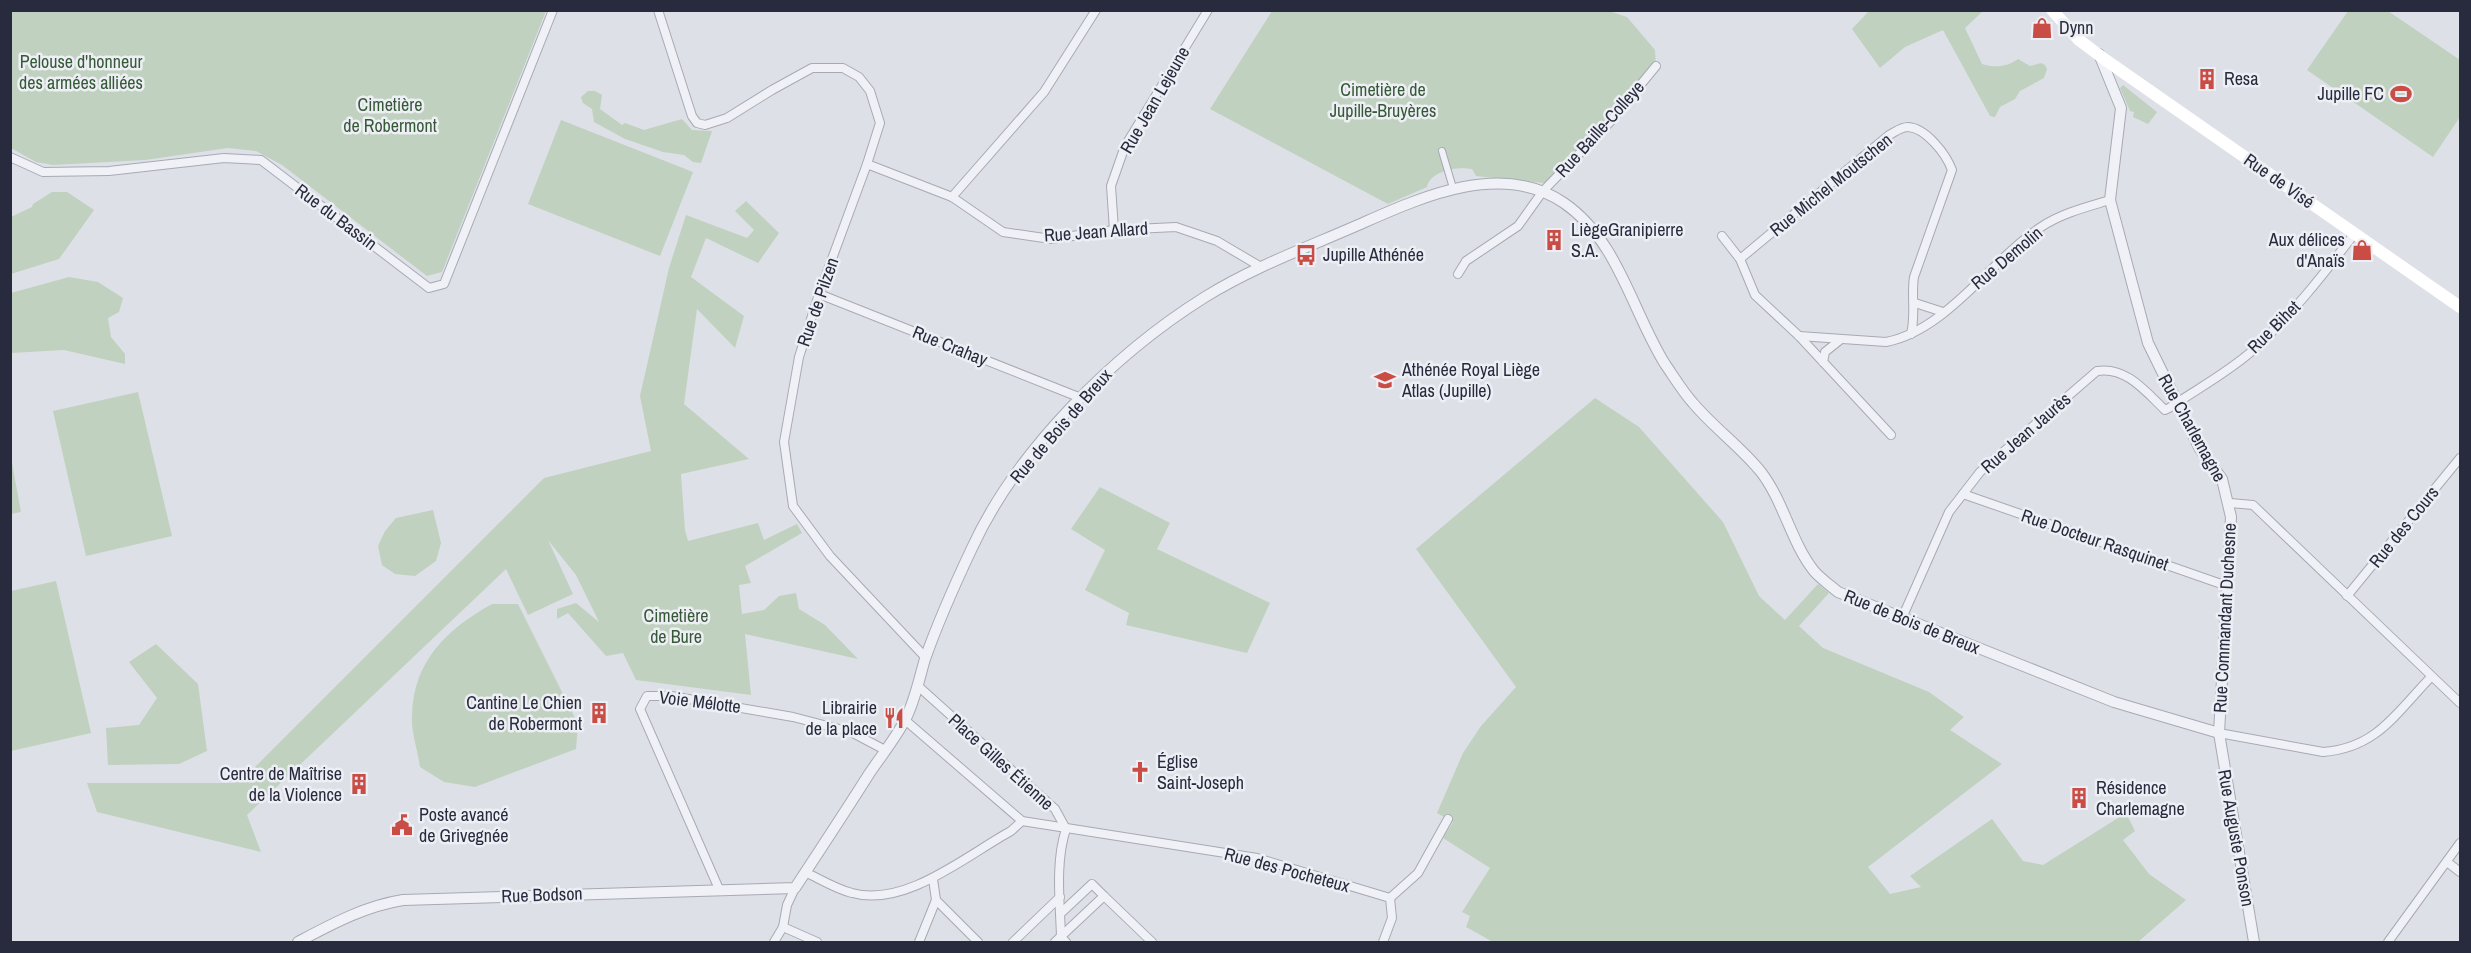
<svg xmlns="http://www.w3.org/2000/svg" width="2471" height="953" font-family="'Archivo Narrow',sans-serif">
	<style>
		.green { fill: #c0d1bf }
		.lines { fill: none; stroke-linecap: round; stroke-linejoin: round }
		.pedestrian-casing { stroke: #a7aab4; stroke-width: 8 }
		.minor-casing { stroke: #a7aab4; stroke-width: 10 }
		.tertiary-casing { stroke: #a7aab4; stroke-width: 12 }
		.pedestrian { stroke: #f0f1f6; stroke-width: 6 }
		.minor { stroke: #f0f1f6; stroke-width: 8 }
		.tertiary { stroke: #f0f1f6; stroke-width: 10 }
		.secondary { stroke: #fff; stroke-width: 12 }
		.labels { text-anchor: middle; stroke-width: 5; stroke-linejoin: round; paint-order: stroke }
		.poi-label { font-size: 18px; fill: #282b3d; stroke: #edeff5; text-anchor: start }
		.park-label { font-size: 18px; fill: #355936; stroke: #edeff5 }
		.street-label { font-size: 18px; fill: #282b3d; stroke: #edeff5 }
	</style>
	<rect width="100%" height="100%" fill="#dee0e7"/>
	<g class="green">
		<path d="M10,11l1,-1 535,1 -104,261 -15,4 -145,-111 -26,-14 -28,-3 -83,12 -92,5 -17,-3 -25,-14z"/>
		<path d="M1272,11h337l18,6 28,33 1,16 -106,115 -6,2 -68,-7 -4,-7c-15,-3 -42,2 -45,18l-39,17 -178,-95z"/>
		<path d="M1869,11h114l-18,17 17,36c13,4 25,3 36,-5l12,7 11,-3 4,2 2,4 -3,9 -24,13 -5,8 -15,8 -5,10 -5,-1 -47,-86 -38,17 -25,21 -28,-39z"/>
		<path d="M2348,11h40l72,49v57l-27,40 -126,-87z"/>
		<path d="M2123,85l34,27 -9,12 -15,-7 1,-5 -4,-1 -10,-23z"/>
		<path d="M588,91h7l7,4 -2,14 22,16 3,-2 19,7 38,-11 10,11 20,1 -11,32 -8,-1 -9,-7 -21,-3 -38,-13 -31,-17 -2,-13 -9,-6 -2,-6z"/>
		<path d="M561,120l132,52 -33,84 -132,-52z"/>
		<path d="M52,192h15l27,18 -35,49 -48,15v-57l21,-10 1,-3z"/>
		<path d="M746,201l33,32 -21,30 -52,-25 -15,39 53,39 -9,32 -38,-39 -13,95 65,55 -68,15 4,56 3,11 70,-18 6,17 33,-16 5,9 -57,33 6,17 -12,2 3,29 22,-4 15,-14 17,-3 3,16 26,16 33,34 -113,-25 6,61 -115,-15 -13,-27 -17,3 -38,-43 -11,6v-10l19,-6 23,19 -23,-47 -28,-35 25,54 -45,21 -22,-46 -259,246 14,37 -164,-40 -10,-29h147l9,-4 301,-301 107,-27 -11,-55 29,-128 17,-53 61,23 7,-8 -19,-19z"/>
		<path d="M69,277l29,5 25,16 -4,14 -11,6 3,19 14,17v10l-61,-14 -53,3v-60z"/>
		<path d="M138,392l34,144 -86,20 -33,-145z"/>
		<path d="M1595,398l44,29 84,95 36,74 26,24 33,-36 11,9 -30,33 24,22 106,44 35,25 -14,13 52,34 -134,103 22,27 31,-7 -11,-11 82,-57 31,42 20,4 83,-52 9,18 -12,9 26,34 37,26 -48,42h-645l-27,-15 4,-11 -8,-4 28,-44 -47,-30 10,-16 -16,-9 26,-60 18,-27 35,-39 -100,-138z"/>
		<path d="M11,458l10,54 -10,2h-1z"/>
		<path d="M1100,487l70,36 -13,26 113,54 -23,50 -121,-28 3,-12 -44,-23 20,-40 -34,-21z"/>
		<path d="M433,510l8,33 -5,18 -21,15 -20,-2 -13,-9 -4,-19 7,-15 11,-13z"/>
		<path d="M56,581l35,152 -80,18v-160z"/>
		<path d="M492,604h26l60,120 -2,25 -101,38 -31,-5 -24,-15c-2,-16 -9,-35 -8,-51 1,-55 35,-87 80,-112z"/>
		<path d="M156,644l42,40 9,67 -28,13 -71,1 -2,-37 33,-3 18,-27 -28,-36z"/>
	</g>
	<g class="lines">
		<defs>
			<path id="pedestrian" d="M1442,151l11,37"/>
			<g id="minor">
				<path d="M658,10l34,106 5,7 8,2 22,-7 45,-28 40,-22h31l16,9 11,14 10,32 -13,41 -48,130 -20,63 -15,85 9,64 37,50 96,102"/>
				<path d="M10,157l33,15 66,-1 115,-13 37,2 168,128 15,-4 109,-274"/>
				<path d="M867,164l85,33 51,35 48,7 63,-9 62,-3 41,14 44,26"/>
				<path d="M952,197l92,-105 52,-82"/>
				<path d="M1114,230l-3,-44 14,-40 83,-136"/>
				<path d="M1722,236l18,23 15,36 44,41 92,99"/>
				<path d="M1740,259l149,-124c6,-3 12,-8 19,-8 18,1 38,27 44,43l-38,107c-3,19 2,37 -3,57"/>
				<path d="M1458,274l8,-13 52,-35 25,-35 67,-69 46,-56"/>
				<path d="M819,294l262,104"/>
				<path d="M1915,303l28,9"/>
				<path d="M1799,336l87,6c60,-11 106,-83 155,-115 21,-14 46,-20 69,-27"/>
				<path d="M1823,362l2,-10 15,-12"/>
				<path d="M1963,494l264,92"/>
				<path d="M2230,503l23,2 207,198"/>
				<path d="M2347,596l113,-138"/>
				<path d="M1902,618l47,-106 31,-40 117,-101c29,-5 49,21 68,39l4,-2c28,-19 58,-35 83,-57 39,-35 71,-76 103,-118"/>
				<path d="M918,686l137,123 11,20"/>
				<path d="M905,720l117,101 235,37 133,40 2,20 -9,24"/>
				<path d="M2219,733l104,19c54,-4 73,-39 108,-75"/>
				<path d="M1066,829c-11,33 -6,73 -5,108l5,5"/>
				<path d="M2447,862l13,10"/>
				<path d="M805,872c15,7 31,17 47,21 53,15 115,-38 159,-62l11,-10"/>
				<path d="M719,889l-79,-180 7,-13h24l122,21 58,15 34,18"/>
				<path d="M1104,896l48,46"/>
				<path d="M1390,898l28,-25 30,-54"/>
				<path d="M936,900l42,42"/>
				<path d="M783,927l34,15"/>
				<path d="M774,942l9,-15 4,-22 8,-17"/>
				<path d="M919,942l17,-42 -3,-21"/>
				<path d="M1013,942l47,-45"/>
				<path d="M1055,942l49,-46 -12,-12 -31,29"/>
				<path d="M2388,942l72,-99"/>
			</g>
			<g id="tertiary">
				<path d="M2099,54l22,54 -11,92 38,143 52,106 22,30 9,38 -12,216 35,209"/>
				<path d="M298,942c34,-18 67,-36 105,-42l392,-12c25,-38 50,-76 74,-114 12,-18 26,-35 36,-54 10,-19 14,-41 20,-61 13,-37 30,-75 47,-111 45,-98 142,-194 233,-251 50,-31 106,-51 160,-75 59,-26 138,-61 199,-19 54,37 68,108 101,161 9,13 18,28 28,39 21,25 48,44 68,69 23,30 30,70 53,99 7,8 17,15 24,21l276,110 105,31"/>
			</g>
		</defs>
		<use href="#pedestrian" class="pedestrian-casing"/>
		<use href="#minor" class="minor-casing"/>
		<use href="#tertiary" class="tertiary-casing"/>
		<use href="#pedestrian" class="pedestrian"/>
		<use href="#minor" class="minor"/>
		<use href="#tertiary" class="tertiary"/>
		<path class="secondary" d="M2052,10l27,30 28,21 353,246"/>
	</g>
	<defs>
		<symbol id="shop-bare" viewBox="-9 -9 18 18"><path d="M-5-2.5h2.3a2.7 3.5 0 0 1 5.4 0H5L5.5 6h-11ZM-1.5-2.5h3a1.5 2.3 0 0 0-3 0Z" fill="#ca4d45" stroke="#edeff5" stroke-width="2.5" paint-order="stroke"/></symbol>
		<symbol id="building-bare" viewBox="-9 -9 18 18"><path d="M-4-6H4V6H1V3H-1V6H-4ZM-2.5-4.3h1.7v1.8h-1.7ZM.8-4.3h1.7v1.8H.8ZM-2.5-1h1.7V.8h-1.7ZM.8-1h1.7V.8H.8Z" fill="#ca4d45" stroke="#edeff5" stroke-width="2.5" paint-order="stroke"/></symbol>
		<symbol id="stadium-bare" viewBox="-9 -9 18 18"><path d="M0-5a6.5 5 0 1 0 0 10a6.5 5 0 1 0 0-10ZM-3.5-1.8h7v3.6h-7Z" fill="#ca4d45" stroke="#edeff5" stroke-width="2.5" paint-order="stroke"/></symbol>
		<symbol id="bus-bare" viewBox="-9 -9 18 18"><path d="M-5-6H5V4H4V6H2V4H-2V6H-4V4H-5ZM-3.5-4V0h7V-4ZM-3.5 1.2v1.5H-2V1.2ZM2 1.2v1.5H3.5V1.2Z" fill="#ca4d45" stroke="#edeff5" stroke-width="2.5" paint-order="stroke"/></symbol>
		<symbol id="school-bare" viewBox="-9 -9 18 18"><path d="M0-5L7-2L0 1L-7-2ZM-4 1L0 2.5L4 1V4Q0 6-4 4Z" fill="#ca4d45" stroke="#edeff5" stroke-width="2.5" paint-order="stroke"/></symbol>
		<symbol id="restaurant-bare" viewBox="-9 -9 18 18"><path d="M-5-6h1v4h1v-4h1v4h1v-4h1v5L-1.5 .5V6h-2V.5L-5-1ZM5-6V6H3V1.5H1.5Q1.5-4 5-6Z" fill="#ca4d45" stroke="#edeff5" stroke-width="2.5" paint-order="stroke"/></symbol>
		<symbol id="church-bare" viewBox="-9 -9 18 18"><path d="M-1.2-6h2.4v3.5h3.3v2.4h-3.3V6h-2.4V-.1h-3.3v-2.4h3.3Z" fill="#ca4d45" stroke="#edeff5" stroke-width="2.5" paint-order="stroke"/></symbol>
		<symbol id="civic-bare" viewBox="-9 -9 18 18"><path d="M-.6-6.5H3V-4.5H.6V-3L4-1V1h2V6H-6V1h2V-1L-.6-3ZM-1.2 2.5V6h2.4V2.5Z" fill="#ca4d45" stroke="#edeff5" stroke-width="2.5" paint-order="stroke"/></symbol>
	</defs>
	<g fill-rule="evenodd">
		<use href="#shop-bare" x="2027" y="13" width="30" height="30"/>
		<use href="#building-bare" x="2192" y="64" width="30" height="30"/>
		<use href="#stadium-bare" x="2386" y="79" width="30" height="30"/>
		<use href="#building-bare" x="1539" y="225" width="30" height="30"/>
		<use href="#shop-bare" x="2347" y="235" width="30" height="30"/>
		<use href="#bus-bare" x="1291" y="240" width="30" height="30"/>
		<use href="#school-bare" x="1370" y="365" width="30" height="30"/>
		<use href="#building-bare" x="584" y="698" width="30" height="30"/>
		<use href="#restaurant-bare" x="879" y="703" width="30" height="30"/>
		<use href="#church-bare" x="1125" y="757" width="30" height="30"/>
		<use href="#building-bare" x="344" y="769" width="30" height="30"/>
		<use href="#building-bare" x="2064" y="783" width="30" height="30"/>
		<use href="#civic-bare" x="387" y="810" width="30" height="30"/>
	</g>
	<g class="labels">
		<g class="poi-label">
			<text x="2059" y="34">Dynn</text>
			<text x="2224" y="85">Resa</text>
			<text x="2384" y="100" text-anchor="end">Jupille FC</text>
			<text x="1571" y="236">LiègeGranipierre<tspan x="1571" dy="21">S.A.</tspan></text>
			<text x="2345" y="246" text-anchor="end">Aux délices<tspan x="2345" dy="21">d'Anaïs</tspan></text>
			<text x="1323" y="261">Jupille Athénée</text>
			<text x="1402" y="376">Athénée Royal Liège<tspan x="1402" dy="21">Atlas (Jupille)</tspan></text>
			<text x="582" y="709" text-anchor="end">Cantine Le Chien<tspan x="582" dy="21">de Robermont</tspan></text>
			<text x="877" y="714" text-anchor="end">Librairie<tspan x="877" dy="21">de la place</tspan></text>
			<text x="1157" y="768">Église<tspan x="1157" dy="21">Saint-Joseph</tspan></text>
			<text x="342" y="780" text-anchor="end">Centre de Maîtrise<tspan x="342" dy="21">de la Violence</tspan></text>
			<text x="2096" y="794">Résidence<tspan x="2096" dy="21">Charlemagne</tspan></text>
			<text x="419" y="821">Poste avancé<tspan x="419" dy="21">de Grivegnée</tspan></text>
		</g>
		<g class="park-label">
			<text x="81" y="68">Pelouse d'honneur<tspan x="81" dy="21">des armées alliées</tspan></text>
			<text x="1383" y="96">Cimetière de<tspan x="1383" dy="21">Jupille-Bruyères</tspan></text>
			<text x="390" y="111">Cimetière<tspan x="390" dy="21">de Robermont</tspan></text>
			<text x="676" y="622">Cimetière<tspan x="676" dy="21">de Bure</tspan></text>
		</g>
		<g class="street-label">
			<text transform="translate(1155 100) rotate(-60)" y="6">Rue Jean Lejeune</text>
			<text transform="translate(1600 129) rotate(-48)" y="6">Rue Baille-Colleye</text>
			<text transform="translate(2279 181) rotate(35)" y="6">Rue de Visé</text>
			<text transform="translate(1831 185) rotate(-39)" y="6">Rue Michel Moutschen</text>
			<text transform="translate(336 217) rotate(37)" y="6">Rue du Bassin</text>
			<text transform="translate(1096 232) rotate(-4)" y="6">Rue Jean Allard</text>
			<text transform="translate(2007 258) rotate(-40)" y="6">Rue Demolin</text>
			<text transform="translate(818 302) rotate(-71)" y="6">Rue de Pilzen</text>
			<text transform="translate(2274 327) rotate(-45)" y="6">Rue Bihet</text>
			<text transform="translate(950 346) rotate(22)" y="6">Rue Crahay</text>
			<text transform="translate(1061 426) rotate(-49)" y="6">Rue de Bois de Breux</text>
			<text transform="translate(2192 428) rotate(61)" y="6">Rue Charlemagne</text>
			<text transform="translate(2026 433) rotate(-41)" y="6">Rue Jean Jaurès</text>
			<text transform="translate(2404 527) rotate(-51)" y="6">Rue des Cours</text>
			<text transform="translate(2095 540) rotate(19)" y="6">Rue Docteur Rasquinet</text>
			<text transform="translate(2225 618) rotate(-87)" y="6">Rue Commandant Duchesne</text>
			<text transform="translate(1912 622) rotate(22)" y="6">Rue de Bois de Breux</text>
			<text transform="translate(700 702) rotate(7)" y="6">Voie Mélotte</text>
			<text transform="translate(1001 762) rotate(42)" y="6">Place Gilles Étienne</text>
			<text transform="translate(2236 838) rotate(80)" y="6">Rue Auguste Ponson</text>
			<text transform="translate(1287 870) rotate(15)" y="6">Rue des Pocheteux</text>
			<text transform="translate(542 895) rotate(-2)" y="6">Rue Bodson</text>
		</g>
	</g>
	<rect width="2471" height="953" fill="none" stroke="#282b3d" stroke-width="24"/>
</svg>
